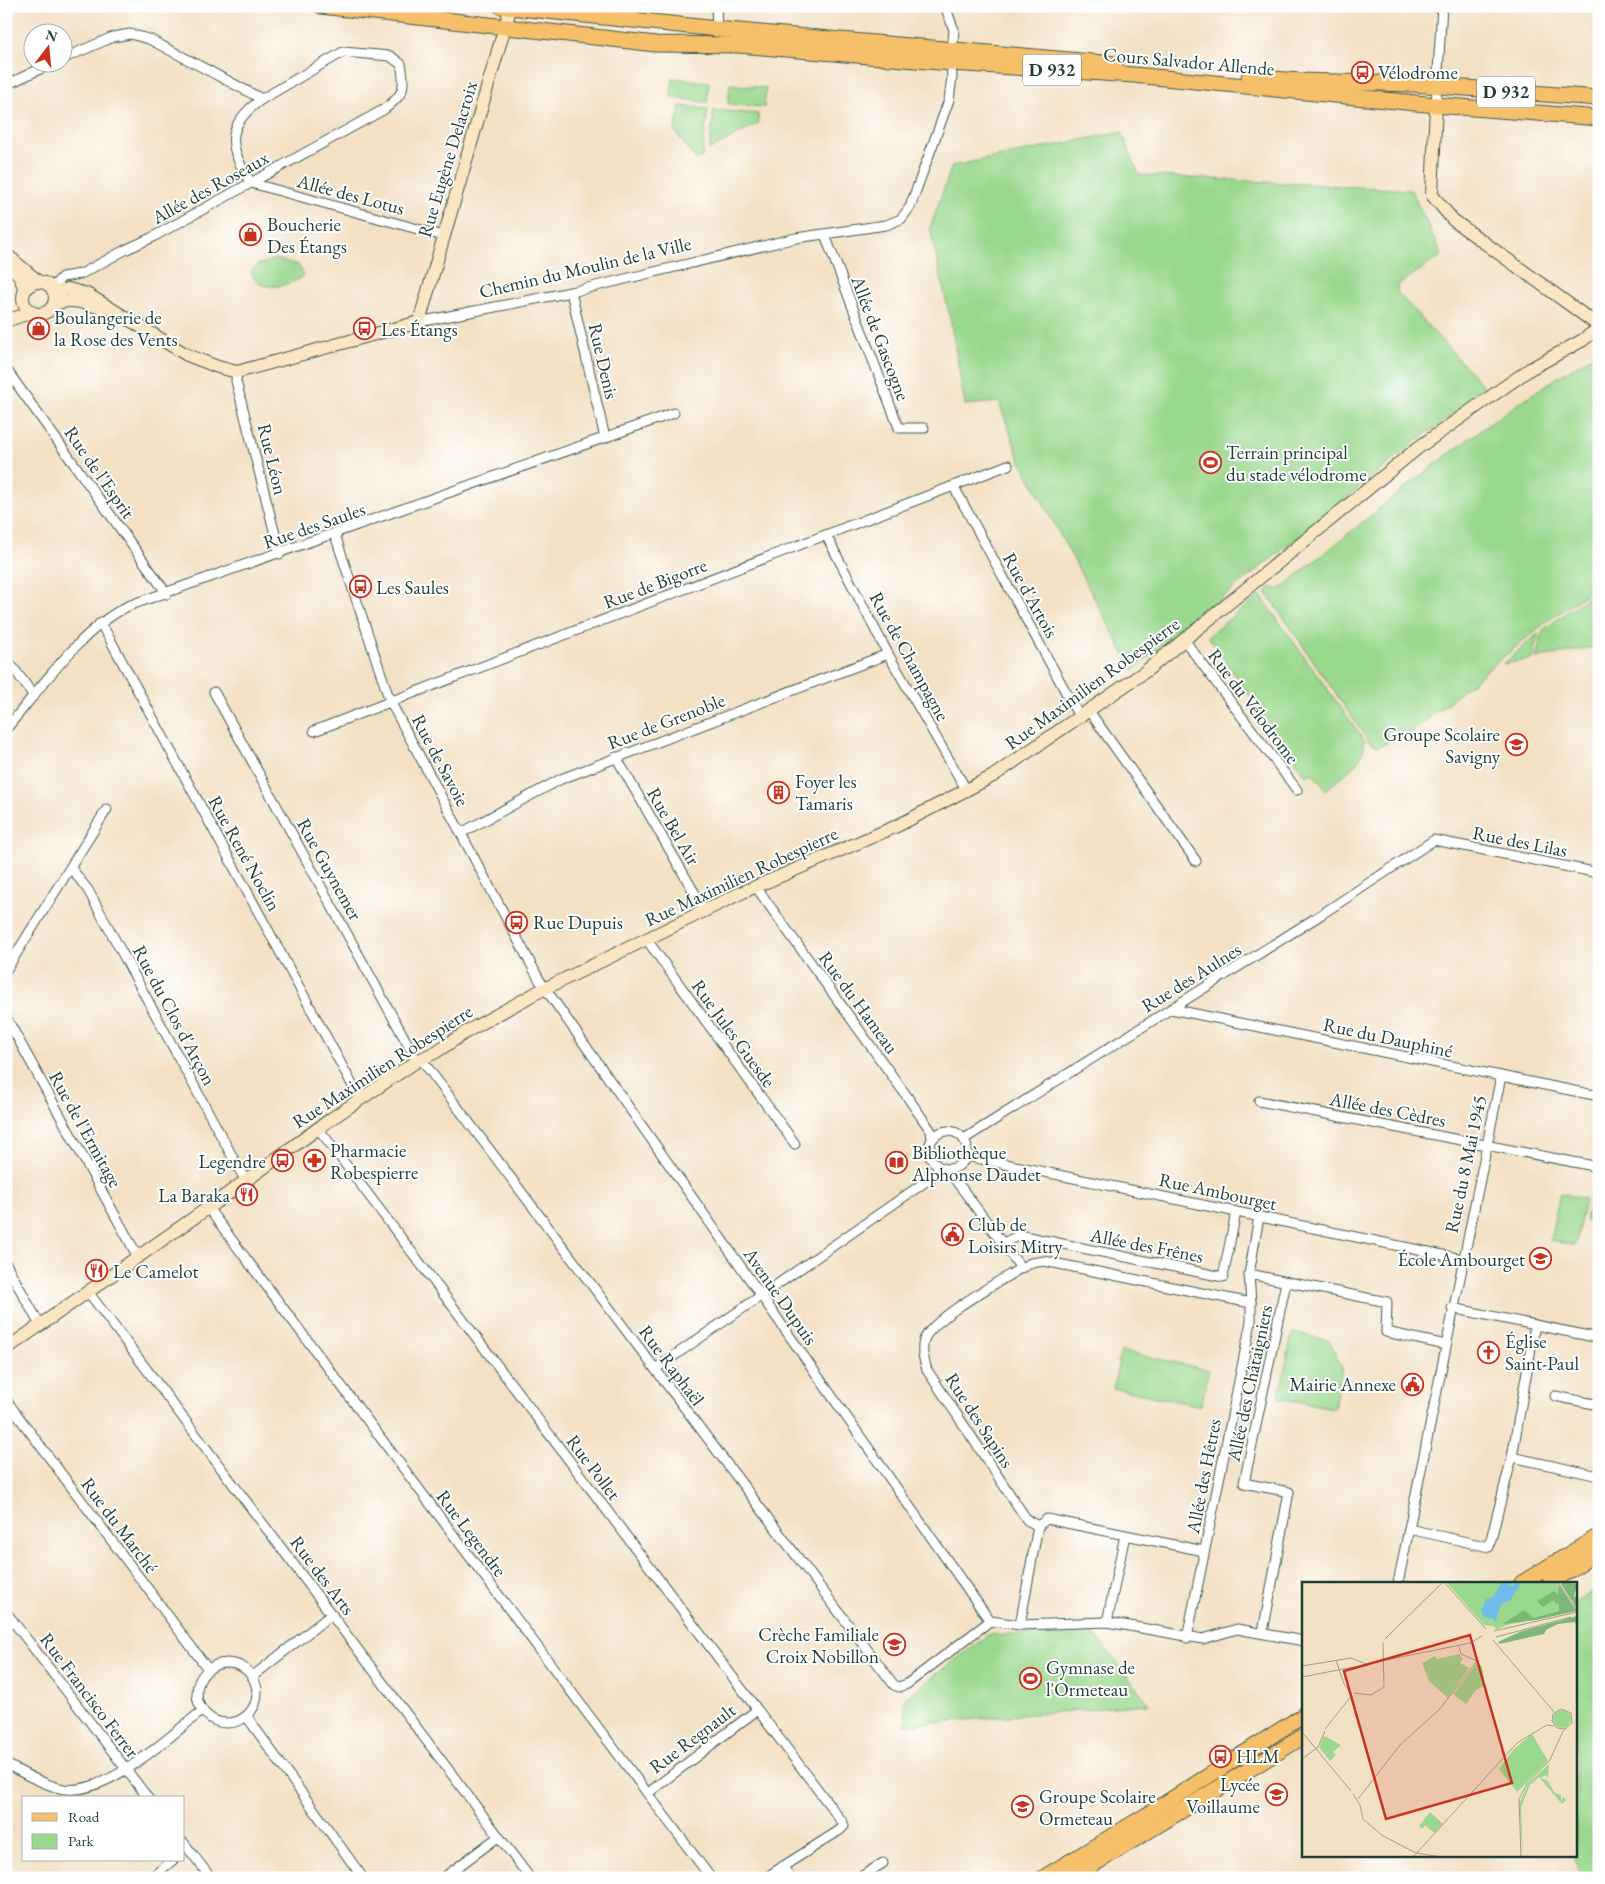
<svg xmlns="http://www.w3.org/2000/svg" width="1605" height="1884" font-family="'EB Garamond',serif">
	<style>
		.green { fill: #9ad88d; stroke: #5c8a60 }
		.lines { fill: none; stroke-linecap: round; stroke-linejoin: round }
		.street-casing { stroke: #3f564a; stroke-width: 11 }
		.secondary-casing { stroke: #3f564a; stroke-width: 14 }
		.primary-casing { stroke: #3f564a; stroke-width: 17 }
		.street { stroke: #fff; stroke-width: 9 }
		.secondary { stroke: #fbe6c4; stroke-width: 12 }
		.primary { stroke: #f6c06b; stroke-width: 15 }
		.labels { text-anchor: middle; stroke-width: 4; stroke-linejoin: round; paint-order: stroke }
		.shield { fill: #fff; stroke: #627771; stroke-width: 1 }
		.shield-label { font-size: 18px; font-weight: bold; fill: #1f3d34 }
		.street-label { font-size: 19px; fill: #1f3d34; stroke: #fff }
		.poi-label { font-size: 19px; fill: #1f3d34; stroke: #fff; text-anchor: start }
		.inset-road { fill: none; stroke: #9e9f8b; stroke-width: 1 }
		.view { fill: #c8321e; fill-opacity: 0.15; stroke: #c8321e; stroke-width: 2.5 }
		.inset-edge { fill: none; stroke: #1f3d34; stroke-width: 2.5 }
	</style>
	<rect width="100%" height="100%" fill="#fff"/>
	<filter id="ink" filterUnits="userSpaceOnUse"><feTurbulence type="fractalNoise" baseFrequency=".02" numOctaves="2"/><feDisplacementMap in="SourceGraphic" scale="10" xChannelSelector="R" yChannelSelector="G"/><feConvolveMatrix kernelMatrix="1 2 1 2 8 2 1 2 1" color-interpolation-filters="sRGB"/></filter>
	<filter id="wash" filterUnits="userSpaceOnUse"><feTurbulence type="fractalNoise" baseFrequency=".0096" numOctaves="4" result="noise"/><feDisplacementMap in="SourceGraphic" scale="20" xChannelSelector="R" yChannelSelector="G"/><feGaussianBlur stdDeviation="1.12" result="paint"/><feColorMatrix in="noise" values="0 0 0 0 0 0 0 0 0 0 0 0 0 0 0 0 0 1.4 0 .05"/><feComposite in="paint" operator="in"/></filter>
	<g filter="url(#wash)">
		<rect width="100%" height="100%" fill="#f3e1c5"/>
		<g class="green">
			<path d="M673,78l36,4 -2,20 -36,-4z"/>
			<path d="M730,84l36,4 -2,19 -36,-3z"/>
			<path d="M680,106l28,3 -6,48 -6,3 -21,-29z"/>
			<path d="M714,110l44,4 1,9 -50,27z"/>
			<path d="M1122,132l17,43 272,15 31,65 -44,30 -1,7 90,98 -65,47 -289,233 -113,-210 -21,-58 -34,3 -15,-87 -20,-90 22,-62z"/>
			<path d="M275,259l23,6 6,10c-14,11 -45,20 -53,-3l6,-7z"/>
			<path d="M1599,352v233l-53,37 -133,109 -35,16 -9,-5 -103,-150 5,-5 8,3c103,-83 205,-171 320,-238z"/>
			<path d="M1599,589v57l-63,12 7,-28z"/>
			<path d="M1260,595l104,145c4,20 -25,38 -38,50l-13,-17 -7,3 -98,-140z"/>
			<path d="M1538,634l-6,25 -29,5z"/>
			<path d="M1591,1192l8,2v29l-14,-3z"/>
			<path d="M1560,1193l25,6 -10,47 -25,-6z"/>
			<path d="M1292,1333l37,7 13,28 -8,40 -55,-10z"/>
			<path d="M1121,1351l88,19 -8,36 -88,-18z"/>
			<path d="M1599,1587v291h-17l-8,-23h2v-252z"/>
			<path d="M1091,1630l58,74 -243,21 -2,-26 84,-64z"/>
		</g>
	</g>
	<g filter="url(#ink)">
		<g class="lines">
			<defs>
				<g id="street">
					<path d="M716,6l1,23"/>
					<path d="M6,85l49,-23"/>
					<path d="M262,99c-38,27 -34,48 -11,84l192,53"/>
					<path d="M1436,105l6,-99"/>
					<path d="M825,235l74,193h25"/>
					<path d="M52,288l10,-11 19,-3 44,-24 26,-12 232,-128c21,-15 23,-21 18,-46l-11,-8 -47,-4 -81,47 -113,-60 -19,-5 -17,3 -51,22"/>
					<path d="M571,292l34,146"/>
					<path d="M419,322l152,-30 225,-54 90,-13 15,-6 9,-12 39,-107 3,-23 -1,-14 3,-33 -9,-24"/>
					<path d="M6,369l161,225"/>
					<path d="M237,372l-1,9 44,173"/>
					<path d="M954,487l126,231"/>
					<path d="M335,535l55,166 150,280 450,640"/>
					<path d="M826,535l62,119 79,137"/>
					<path d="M99,624l7,8 254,467"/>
					<path d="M1185,641l112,149"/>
					<path d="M6,658l28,38"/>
					<path d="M214,692l203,369"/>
					<path d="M1089,711l107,150"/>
					<path d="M6,729c34,-40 75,-100 122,-123l546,-193"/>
					<path d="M314,731l694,-266"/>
					<path d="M616,757l89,154"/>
					<path d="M461,833l100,-54 327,-125"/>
					<path d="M71,868l17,22 157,290"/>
					<path d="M756,887l150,208 25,36 1,8"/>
					<path d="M647,940l148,204"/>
					<path d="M6,970l101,-161"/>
					<path d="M1171,1009l428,87"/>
					<path d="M6,1017l132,240"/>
					<path d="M421,1059l473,626 5,2 8,-3 83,-63"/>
					<path d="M1259,1101l340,66"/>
					<path d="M318,1128l525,695 1,3 -4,4 -75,48"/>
					<circle cx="948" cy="1150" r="19"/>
					<path d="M964,1139l358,-225 112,-74 165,33"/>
					<path d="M967,1156l495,103"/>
					<path d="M948,1170l73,98"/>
					<path d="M208,1208l503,670"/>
					<path d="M1002,1244l17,-9 204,42 13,-65"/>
					<path d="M6,1264l34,61"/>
					<path d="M1249,1274l138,28 -1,30 60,13"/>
					<path d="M89,1293l441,585"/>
					<path d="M1251,1303l-2,-29 10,-57"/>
					<path d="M1452,1308l147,30"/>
					<path d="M655,1369l276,-191 9,-10"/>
					<path d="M1555,1396l44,9"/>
					<path d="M6,1400l202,269"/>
					<path d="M1512,1457l87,19"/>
					<path d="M1038,1526l-11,-6 -100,-150c-3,-10 -6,-19 -3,-30 7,-21 76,-59 97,-72l10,-5 13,-2 207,42v19l-64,316"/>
					<path d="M1038,1526l9,-7 157,32"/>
					<path d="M1409,1529l80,18 23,-90 23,-132"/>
					<path d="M1398,1583l103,-507"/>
					<path d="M6,1612l142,186"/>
					<path d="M990,1621l30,4 87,-3 96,17 34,-10 67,12"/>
					<path d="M1107,1622l18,-87"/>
					<path d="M1020,1625l18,-99"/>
					<path d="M1263,1632l26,-140 -45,-9 42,-201"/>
					<circle cx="227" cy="1693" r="30"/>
					<path d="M253,1676l79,-62"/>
					<path d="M247,1717l116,161"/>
					<path d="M6,1764c17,9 34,19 53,24 45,12 109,-51 143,-77"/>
					<path d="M648,1793l109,-83"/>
					<path d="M184,1843l27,35"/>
					<path d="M783,1866l7,12"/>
					<path d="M151,1878l22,-18"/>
					<path d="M443,1878l55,-41"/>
					<path d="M859,1878l24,-15"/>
				</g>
				<g id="secondary">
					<path d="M1436,105l-4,90 21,25 146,106"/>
					<path d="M6,254l33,28"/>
					<path d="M7,260l13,17 5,13"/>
					<circle cx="39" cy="298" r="16"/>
					<path d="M54,292l14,-3 19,5 100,61 31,12 19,5 182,-50 92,-316"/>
					<path d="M54,304c19,-7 32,0 50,5"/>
					<path d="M6,321l26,-9"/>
					<path d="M6,1349l209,-146 116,-84 86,-58 19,-9 30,-20 70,-39 207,-101 154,-66 96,-50 153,-105 273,-224 111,-78 53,-29 16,-12"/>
				</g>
				<g id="primary">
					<path d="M321,6l335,38 83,1 212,18 183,12 302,30 163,13"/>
					<path d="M501,6l216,23 398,35"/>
					<path d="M1249,77l51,4 113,3 186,14"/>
					<path d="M1522,1583l77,-47"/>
					<path d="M1550,1583l49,-32"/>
					<path d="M1043,1878l104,-63 157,-100"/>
					<path d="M1071,1878l233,-142"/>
				</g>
			</defs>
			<use href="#street" class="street-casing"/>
			<use href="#secondary" class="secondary-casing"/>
			<use href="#primary" class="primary-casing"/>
			<use href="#street" class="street"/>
			<use href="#secondary" class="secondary"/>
			<use href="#primary" class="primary"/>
		</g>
	</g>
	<defs>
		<symbol id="bus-ring" viewBox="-11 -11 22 22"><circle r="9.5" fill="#fff" stroke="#c8321e" stroke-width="1.5"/><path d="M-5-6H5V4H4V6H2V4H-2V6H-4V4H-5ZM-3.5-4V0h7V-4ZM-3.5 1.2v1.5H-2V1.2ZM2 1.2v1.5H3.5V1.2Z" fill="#c8321e"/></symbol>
		<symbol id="shop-ring" viewBox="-11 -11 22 22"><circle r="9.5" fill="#fff" stroke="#c8321e" stroke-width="1.5"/><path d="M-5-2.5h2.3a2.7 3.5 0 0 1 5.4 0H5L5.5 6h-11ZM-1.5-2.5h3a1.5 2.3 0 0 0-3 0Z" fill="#c8321e"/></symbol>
		<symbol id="stadium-ring" viewBox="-11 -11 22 22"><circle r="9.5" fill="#fff" stroke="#c8321e" stroke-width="1.5"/><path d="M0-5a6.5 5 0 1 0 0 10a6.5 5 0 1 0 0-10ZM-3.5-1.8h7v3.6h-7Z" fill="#c8321e"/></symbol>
		<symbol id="school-ring" viewBox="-11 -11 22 22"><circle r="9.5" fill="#fff" stroke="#c8321e" stroke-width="1.5"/><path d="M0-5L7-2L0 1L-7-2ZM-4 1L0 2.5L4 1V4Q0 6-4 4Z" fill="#c8321e"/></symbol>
		<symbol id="building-ring" viewBox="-11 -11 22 22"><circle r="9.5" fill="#fff" stroke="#c8321e" stroke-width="1.5"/><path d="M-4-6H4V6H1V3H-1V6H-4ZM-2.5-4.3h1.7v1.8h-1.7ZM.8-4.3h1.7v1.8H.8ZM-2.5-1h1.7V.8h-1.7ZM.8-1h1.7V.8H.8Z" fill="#c8321e"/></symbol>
		<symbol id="pharmacy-ring" viewBox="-11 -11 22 22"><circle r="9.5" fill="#fff" stroke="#c8321e" stroke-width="1.5"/><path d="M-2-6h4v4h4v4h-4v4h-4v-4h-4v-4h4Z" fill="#c8321e"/></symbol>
		<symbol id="library-ring" viewBox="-11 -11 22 22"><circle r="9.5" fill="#fff" stroke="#c8321e" stroke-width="1.5"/><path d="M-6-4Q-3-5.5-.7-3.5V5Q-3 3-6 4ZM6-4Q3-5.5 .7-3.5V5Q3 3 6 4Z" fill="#c8321e"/></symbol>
		<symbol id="restaurant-ring" viewBox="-11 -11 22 22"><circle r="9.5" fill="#fff" stroke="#c8321e" stroke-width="1.5"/><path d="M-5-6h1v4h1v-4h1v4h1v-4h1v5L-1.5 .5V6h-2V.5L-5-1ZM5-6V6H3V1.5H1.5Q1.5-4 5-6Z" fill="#c8321e"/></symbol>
		<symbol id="civic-ring" viewBox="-11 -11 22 22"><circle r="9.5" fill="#fff" stroke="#c8321e" stroke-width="1.5"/><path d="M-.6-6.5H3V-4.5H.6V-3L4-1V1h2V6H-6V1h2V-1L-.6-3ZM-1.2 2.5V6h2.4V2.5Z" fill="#c8321e"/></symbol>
		<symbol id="church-ring" viewBox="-11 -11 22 22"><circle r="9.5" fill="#fff" stroke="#c8321e" stroke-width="1.5"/><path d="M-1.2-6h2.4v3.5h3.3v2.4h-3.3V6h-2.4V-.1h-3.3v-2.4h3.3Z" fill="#c8321e"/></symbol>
	</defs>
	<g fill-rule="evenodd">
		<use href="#bus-ring" x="1350" y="60" width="25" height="25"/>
		<use href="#shop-ring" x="238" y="222" width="25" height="25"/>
		<use href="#shop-ring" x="26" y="316" width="25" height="25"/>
		<use href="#bus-ring" x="352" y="316" width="25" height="25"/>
		<use href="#stadium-ring" x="1198" y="450" width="25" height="25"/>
		<use href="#bus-ring" x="348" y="574" width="25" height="25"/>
		<use href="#school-ring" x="1504" y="732" width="25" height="25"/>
		<use href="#building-ring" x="766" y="780" width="25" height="25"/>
		<use href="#bus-ring" x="504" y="910" width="25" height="25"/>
		<use href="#bus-ring" x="270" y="1148" width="25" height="25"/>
		<use href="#pharmacy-ring" x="302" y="1148" width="25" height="25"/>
		<use href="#library-ring" x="884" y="1150" width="25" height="25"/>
		<use href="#restaurant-ring" x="234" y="1182" width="25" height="25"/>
		<use href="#civic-ring" x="940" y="1222" width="25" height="25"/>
		<use href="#school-ring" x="1528" y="1246" width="25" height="25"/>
		<use href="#restaurant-ring" x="84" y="1258" width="25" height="25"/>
		<use href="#church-ring" x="1476" y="1340" width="25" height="25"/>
		<use href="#civic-ring" x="1400" y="1372" width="25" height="25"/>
		<use href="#school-ring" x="882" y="1632" width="25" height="25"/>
		<use href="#stadium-ring" x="1018" y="1666" width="25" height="25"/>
		<use href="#bus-ring" x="1208" y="1744" width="25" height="25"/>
		<use href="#school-ring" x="1264" y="1782" width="25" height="25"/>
		<use href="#school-ring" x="1010" y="1794" width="25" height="25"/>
	</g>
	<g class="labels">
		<g class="shield">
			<rect x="1023" y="54.5" width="58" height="31" rx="4"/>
			<rect x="1477" y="76.5" width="58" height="31" rx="4"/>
		</g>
		<g class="shield-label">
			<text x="1052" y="76">D 932</text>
			<text x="1506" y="98">D 932</text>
		</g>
		<g class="street-label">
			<text transform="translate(1189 61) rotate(5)" y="7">Cours Salvador Allende</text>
			<text transform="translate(447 159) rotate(-73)" y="7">Rue Eugène Delacroix</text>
			<text transform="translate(210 187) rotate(-29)" y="7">Allée des Roseaux</text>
			<text transform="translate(351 194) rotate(15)" y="7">Allée des Lotus</text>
			<text transform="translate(585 267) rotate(-13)" y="7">Chemin du Moulin de la Ville</text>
			<text transform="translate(881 338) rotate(69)" y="7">Allée de Gascogne</text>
			<text transform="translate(604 361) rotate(77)" y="7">Rue Denis</text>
			<text transform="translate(273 459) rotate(76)" y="7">Rue Léon</text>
			<text transform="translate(100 472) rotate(55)" y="7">Rue de l'Esprit</text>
			<text transform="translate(314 525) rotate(-19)" y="7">Rue des Saules</text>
			<text transform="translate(655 583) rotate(-21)" y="7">Rue de Bigorre</text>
			<text transform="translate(1031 595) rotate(61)" y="7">Rue d'Artois</text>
			<text transform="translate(910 656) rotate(61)" y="7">Rue de Champagne</text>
			<text transform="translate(1092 683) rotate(-36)" y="7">Rue Maximilien Robespierre</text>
			<text transform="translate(1254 706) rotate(53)" y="7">Rue du Vélodrome</text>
			<text transform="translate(666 721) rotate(-21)" y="7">Rue de Grenoble</text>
			<text transform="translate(441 760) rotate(62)" y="7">Rue de Savoie</text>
			<text transform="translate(674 826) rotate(60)" y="7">Rue Bel Air</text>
			<text transform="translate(1520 841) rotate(11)" y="7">Rue des Lilas</text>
			<text transform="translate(245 853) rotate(61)" y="7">Rue René Noclin</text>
			<text transform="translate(330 869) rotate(61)" y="7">Rue Guynemer</text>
			<text transform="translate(741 876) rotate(-25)" y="7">Rue Maximilien Robespierre</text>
			<text transform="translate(1191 977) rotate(-32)" y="7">Rue des Aulnes</text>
			<text transform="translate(859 1002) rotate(54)" y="7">Rue du Hameau</text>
			<text transform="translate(175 1015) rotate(62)" y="7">Rue du Clos d'Arçon</text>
			<text transform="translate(734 1033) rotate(54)" y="7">Rue Jules Guesde</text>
			<text transform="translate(1388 1037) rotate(12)" y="7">Rue du Dauphiné</text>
			<text transform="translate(382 1066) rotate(-33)" y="7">Rue Maximilien Robespierre</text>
			<text transform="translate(1388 1109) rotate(11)" y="7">Allée des Cèdres</text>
			<text transform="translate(86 1129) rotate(61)" y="7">Rue de l'Ermitage</text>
			<text transform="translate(1465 1164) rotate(-78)" y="7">Rue du 8 Mai 1945</text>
			<text transform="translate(1218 1191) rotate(12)" y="7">Rue Ambourget</text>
			<text transform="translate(1147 1245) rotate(11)" y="7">Allée des Frênes</text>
			<text transform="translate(781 1296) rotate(55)" y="7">Avenue Dupuis</text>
			<text transform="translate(672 1365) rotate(53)" y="7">Rue Raphaël</text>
			<text transform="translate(1249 1383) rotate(-78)" y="7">Allée des Châtaigniers</text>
			<text transform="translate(980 1420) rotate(57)" y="7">Rue des Sapins</text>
			<text transform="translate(594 1467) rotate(53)" y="7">Rue Pollet</text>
			<text transform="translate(1203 1476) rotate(-79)" y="7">Allée des Hêtres</text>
			<text transform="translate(120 1525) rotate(53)" y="7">Rue du Marché</text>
			<text transform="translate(472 1533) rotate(53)" y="7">Rue Legendre</text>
			<text transform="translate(323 1575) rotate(53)" y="7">Rue des Arts</text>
			<text transform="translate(90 1695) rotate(53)" y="7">Rue Francisco Ferrer</text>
			<text transform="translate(692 1738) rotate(-37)" y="7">Rue Regnault</text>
		</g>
		<g class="poi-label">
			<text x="1378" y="79">Vélodrome</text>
			<text x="267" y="231">Boucherie<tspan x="267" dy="22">Des Étangs</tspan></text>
			<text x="54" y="324">Boulangerie de<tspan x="54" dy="22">la Rose des Vents</tspan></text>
			<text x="381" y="336">Les Étangs</text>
			<text x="1226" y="459">Terrain principal<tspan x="1226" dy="22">du stade vélodrome</tspan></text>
			<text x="376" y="594">Les Saules</text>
			<text x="1500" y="741" text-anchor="end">Groupe Scolaire<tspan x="1500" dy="22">Savigny</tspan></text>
			<text x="795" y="788">Foyer les<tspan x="795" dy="22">Tamaris</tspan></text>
			<text x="533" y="929">Rue Dupuis</text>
			<text x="330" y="1157">Pharmacie<tspan x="330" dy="22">Robespierre</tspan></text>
			<text x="912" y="1159">Bibliothèque<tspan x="912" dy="22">Alphonse Daudet</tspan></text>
			<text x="266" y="1168" text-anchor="end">Legendre</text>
			<text x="230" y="1202" text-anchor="end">La Baraka</text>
			<text x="968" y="1231">Club de<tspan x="968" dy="22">Loisirs Mitry</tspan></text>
			<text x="1525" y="1266" text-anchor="end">École Ambourget</text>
			<text x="113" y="1278">Le Camelot</text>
			<text x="1505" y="1348">Église<tspan x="1505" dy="22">Saint-Paul</tspan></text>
			<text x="1396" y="1391" text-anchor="end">Mairie Annexe</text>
			<text x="879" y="1641" text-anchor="end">Crèche Familiale<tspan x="879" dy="22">Croix Nobillon</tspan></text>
			<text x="1046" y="1674">Gymnase de<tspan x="1046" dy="22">l'Ormeteau</tspan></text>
			<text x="1236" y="1763">HLM</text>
			<text x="1260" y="1791" text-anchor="end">Lycée<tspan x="1260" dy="22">Voillaume</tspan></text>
			<text x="1039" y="1803">Groupe Scolaire<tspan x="1039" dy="22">Ormeteau</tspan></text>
		</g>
	</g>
	<g transform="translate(1302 1582)">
		<rect width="275" height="275" fill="#f3e1c5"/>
		<path d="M144,0h111l19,29 -69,14 -11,5 -2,-4 -10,-1zM157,72l4,5 -3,4 9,5 -21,30 -19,-17 -7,-18 13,-7 2,3zM175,81l5,3 3,19 -9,5 -10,14 -13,-10zM251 137a9 9 0 1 1 18 0a9 9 0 1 1-18 0ZM230,152l16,27 -31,31 -18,-23 15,-20zM22,154l17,9 -8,7 3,3 -6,6 -11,-14zM247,182l-1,14 -2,-3 -6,3 7,2 8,13 6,2v7l2,-5 3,3 -4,4 -23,-27 -9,8 -9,22 2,50 -4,-53 9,-20zM128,230l13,12 -9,9 -9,-8 -3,4 -3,-3z" fill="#9ad88d"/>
		<path d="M261,0l14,2 -3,12 3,2v11l-16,-25zM257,3l17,26 -40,9 -33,4 21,-14 9,8 -8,-10 9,10 25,-7 -1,-16v10l-5,-5 -10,7 -6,-6 17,-10 4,4zM275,34v11l-2,-5 -17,2 -12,6 -2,4 -44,10 -2,-2 24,-11z" fill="#7bb878"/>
		<path d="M200,0h11l-5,3 3,1 4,-1 -1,-3h17l-10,1 -11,18 -9,3 -6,19 -1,-4 -10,-2 -3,-6 5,-12 7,-2z" fill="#71bbe9"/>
		<path class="inset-road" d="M142,0l42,47M256,0l19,29M192,49l83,-19M194,55l75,-20M83,57l58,-57M191,58l61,72M34,78l8,24 8,10M0,84l49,-8 15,6 104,-21 12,-7M0,95l62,-12M52,111l17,2 13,-8 -1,-45M23,147l27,-34M0,150l49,59M0,177l16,-12 7,-16M51,212l7,11 3,14 20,17 33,17 25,4M56,217l42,-54 39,-35 38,-49 -16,-7 -2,-7M111,275l104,-114 30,-18 7,1M219,275l-2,-58 8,-15 23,-24 13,-29 9,-8 -1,-10 -10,-4 -8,5 -1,7 5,7 8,1"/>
		<path class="view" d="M168,53l42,148 -126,36 -42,-148z"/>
		<rect width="275" height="275" class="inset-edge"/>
	</g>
	<rect width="1605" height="1884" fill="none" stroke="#fff" stroke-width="25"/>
	<rect x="22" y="1796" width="162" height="65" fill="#ffffff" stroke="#a5b1ae"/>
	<rect x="32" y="1813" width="25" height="8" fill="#f6c06b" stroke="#a5b1ae"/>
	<text x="68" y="1822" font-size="15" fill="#1f3d34">Road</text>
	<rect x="32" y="1834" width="25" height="15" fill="#9ad88d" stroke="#a5b1ae"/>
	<text x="68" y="1846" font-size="15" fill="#1f3d34">Park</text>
	<g transform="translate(48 48) rotate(16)"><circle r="24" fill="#ffffff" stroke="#a5b1ae"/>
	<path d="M0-4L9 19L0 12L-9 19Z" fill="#c8321e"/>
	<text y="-8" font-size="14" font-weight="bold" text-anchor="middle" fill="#1f3d34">N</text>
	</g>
</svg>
